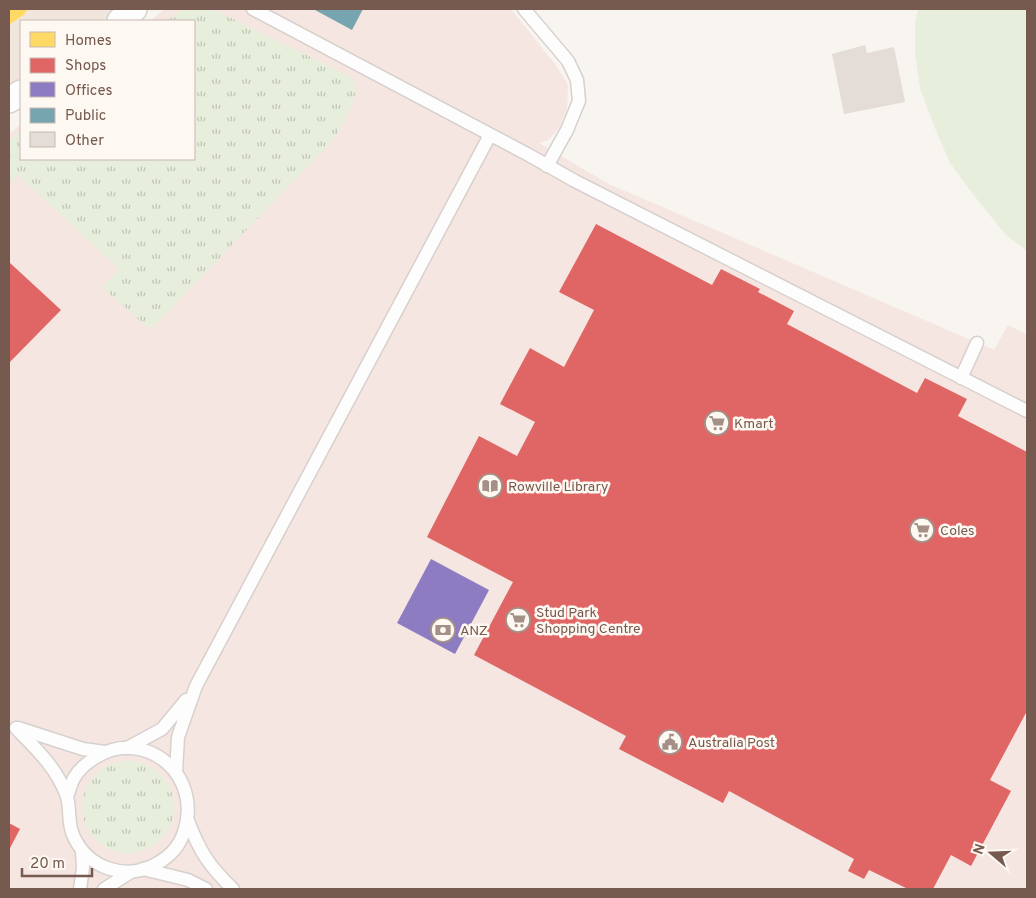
<svg xmlns="http://www.w3.org/2000/svg" width="1036" height="898" font-family="Overpass,sans-serif">
	<style>
		.residential { fill: #f0e6dd }
		.commercial { fill: #f5e6e1 }
		.grass { fill: url(#grass-tufts) }
		.green { fill: #e7eedb }
		.homes { fill: #ffd966 }
		.shops { fill: #e06666 }
		.offices { fill: #8e7cc3 }
		.public { fill: #76a5af }
		.building { fill: #e4dcd6 }
		.lines { fill: none; stroke-linecap: round; stroke-linejoin: round }
		.service-casing { stroke: #d7d1cd; stroke-width: 15 }
		.minor-casing { stroke: #d7d1cd; stroke-width: 28 }
		.service { stroke: #fefdfd; stroke-width: 12 }
		.minor { stroke: #fefdfd; stroke-width: 25 }
		.labels { text-anchor: middle; stroke-width: 5; stroke-linejoin: round; paint-order: stroke }
		.poi-label { font-size: 14px; fill: #765a4f; stroke: #fef8f2; text-anchor: start }
	</style>
	<defs>
		<pattern id="grass-tufts" width="24" height="20" patternUnits="userSpaceOnUse" patternTransform="scale(1.25)"><rect width="24" height="20" fill="#e7eedb"/><path d="M3 7l-1-3M5 7V3M7 7l1-3M15 17l-1-3M17 17v-4M19 17l1-3" fill="none" stroke="#c0c4b4"/></pattern>
	</defs>
	<rect width="100%" height="100%" fill="#f8f4ef"/>
	<path class="residential" d="M9,9h125l-14,12h-99v72l-12,7z"/>
	<path class="commercial" d="M165,9h346l44,55 13,21 -1,24 -8,19 -11,12 -9,3 70,41 385,166 14,-25 19,10v554h-1018v-755l12,-10v35h173v-138h-44z"/>
	<g class="grass">
		<path d="M183,9h30l136,67c1,1 5,5 5,6 7,14 -13,45 -20,57l-176,183 -7,5h-4l-45,-40 17,-18 -101,-94 -9,9v-44l12,-9v28h173v-138h-27z"/>
		<circle cx="128" cy="807" r="46"/>
	</g>
	<path class="green" d="M918,9h109v242l-21,-16 -30,-37 -26,-35 -16,-37 -14,-38 -5,-34v-32z"/>
	<path class="homes" d="M9,9h21l-5,3v2l-16,11z"/>
	<g class="shops">
		<path d="M596,224l116,61 9,-16 39,20 -2,3 36,19 -7,13 130,69 8,-15 42,21 -9,17 69,36v259l-37,69 21,11 -40,75 -20,-11 -18,34h-25l-39,-19 -5,9 -16,-8 6,-12 -125,-68 -6,12 -104,-54 7,-13 -152,-81 39,-73 -86,-45 52,-101 38,20 18,-34 -35,-18 30,-56 34,19 30,-57 -35,-18z"/>
		<path d="M9,262l52,48 -52,53z"/>
		<path d="M9,823l11,6 -11,21z"/>
	</g>
	<path class="offices" d="M431,559l58,31 -34,64 -58,-31z"/>
	<path class="public" d="M316,9h47l-11,21 -37,-20z"/>
	<path class="building" d="M865,45l2,8 27,-6 11,55 -61,12 -12,-60z"/>
	<g class="lines">
		<defs>
			<g id="service">
				<path d="M253,9l274,145 48,27 452,230"/>
				<path d="M524,9l44,52 9,19 2,21 -12,29 -20,36"/>
				<path d="M961,378l16,-35"/>
				<path d="M16,728c19,20 40,39 50,66 5,11 1,27 7,41 14,33 53,47 85,28 12,-7 22,-18 26,-31 19,-56 -37,-105 -88,-75 -8,5 -17,12 -22,21 -3,5 -4,12 -7,18"/>
				<path d="M18,728l65,21 22,3"/>
				<path d="M127,748l35,-19 24,-29"/>
				<path d="M176,772l2,-35 18,-51 294,-551"/>
				<path d="M188,821c12,31 21,45 45,68"/>
				<path d="M143,869l45,11 18,9"/>
				<path d="M80,889l3,-21 -1,-16"/>
				<path d="M104,889l27,-17"/>
			</g>
			<g id="minor">
				<path d="M120,21l14,-12"/>
				<path d="M9,100l12,-7"/>
			</g>
		</defs>
		<use href="#service" class="service-casing"/>
		<use href="#minor" class="minor-casing"/>
		<use href="#service" class="service"/>
		<use href="#minor" class="minor"/>
	</g>
	<defs>
		<symbol id="supermarket-ring" viewBox="-11 -11 22 22"><circle r="9.5" fill="#fef8f2" stroke="#a49087" stroke-width="1.5"/><path d="M-6-5.5h2.5l.6 2H6L4.5 2H-2.5L-4.4-4H-6ZM-1.5 3.2a1.3 1.3 0 1 0 .1 0ZM3 3.2a1.3 1.3 0 1 0 .1 0Z" fill="#a49087"/></symbol>
		<symbol id="library-ring" viewBox="-11 -11 22 22"><circle r="9.5" fill="#fef8f2" stroke="#a49087" stroke-width="1.5"/><path d="M-6-4Q-3-5.5-.7-3.5V5Q-3 3-6 4ZM6-4Q3-5.5 .7-3.5V5Q3 3 6 4Z" fill="#a49087"/></symbol>
		<symbol id="bank-ring" viewBox="-11 -11 22 22"><circle r="9.5" fill="#fef8f2" stroke="#a49087" stroke-width="1.5"/><path d="M-6-4H6V4H-6ZM0-2.3a2.3 2.3 0 1 0 0 4.6a2.3 2.3 0 1 0 0-4.6Z" fill="#a49087"/></symbol>
		<symbol id="civic-ring" viewBox="-11 -11 22 22"><circle r="9.5" fill="#fef8f2" stroke="#a49087" stroke-width="1.5"/><path d="M-.6-6.5H3V-4.5H.6V-3L4-1V1h2V6H-6V1h2V-1L-.6-3ZM-1.2 2.5V6h2.4V2.5Z" fill="#a49087"/></symbol>
	</defs>
	<g fill-rule="evenodd">
		<use href="#supermarket-ring" x="703" y="409" width="28" height="28"/>
		<use href="#library-ring" x="476" y="472" width="28" height="28"/>
		<use href="#supermarket-ring" x="908" y="516" width="28" height="28"/>
		<use href="#supermarket-ring" x="504" y="606" width="28" height="28"/>
		<use href="#bank-ring" x="429" y="616" width="28" height="28"/>
		<use href="#civic-ring" x="656" y="728" width="28" height="28"/>
	</g>
	<g class="labels">
		<g class="poi-label">
			<text x="734" y="428">Kmart</text>
			<text x="508" y="491">Rowville Library</text>
			<text x="940" y="535">Coles</text>
			<text x="536" y="617">Stud Park<tspan x="536" dy="16">Shopping Centre</tspan></text>
			<text x="460" y="635">ANZ</text>
			<text x="688" y="747">Australia Post</text>
		</g>
	</g>
	<rect width="1036" height="898" fill="none" stroke="#765a4f" stroke-width="20"/>
	<rect x="20" y="20" width="175" height="140" fill="#fef8f2" stroke="#c8b9b1"/>
	<rect x="30" y="32" width="25" height="15" fill="#ffd966" stroke="#c8b9b1"/>
	<text x="65" y="45" font-size="15" fill="#765a4f">Homes</text>
	<rect x="30" y="58" width="25" height="15" fill="#e06666" stroke="#c8b9b1"/>
	<text x="65" y="70" font-size="15" fill="#765a4f">Shops</text>
	<rect x="30" y="82" width="25" height="15" fill="#8e7cc3" stroke="#c8b9b1"/>
	<text x="65" y="95" font-size="15" fill="#765a4f">Offices</text>
	<rect x="30" y="108" width="25" height="15" fill="#76a5af" stroke="#c8b9b1"/>
	<text x="65" y="120" font-size="15" fill="#765a4f">Public</text>
	<rect x="30" y="132" width="25" height="15" fill="#e4dcd6" stroke="#c8b9b1"/>
	<text x="65" y="145" font-size="15" fill="#765a4f">Other</text>
	<g transform="translate(991 853) rotate(289)" stroke="#fef8f2" stroke-width="4" paint-order="stroke">
	<path d="M0-4L9 19L0 12L-9 19Z" fill="#765a4f"/>
	<text y="-8" font-size="14" font-weight="bold" text-anchor="middle" fill="#765a4f">N</text>
	</g>
	<path d="M22 868v8h70v-8" fill="none" stroke="#765a4f" stroke-width="2.5"/>
	<text x="30" y="868" font-size="15" fill="#765a4f" stroke="#fef8f2" stroke-width="4" paint-order="stroke">20 m</text>
</svg>
